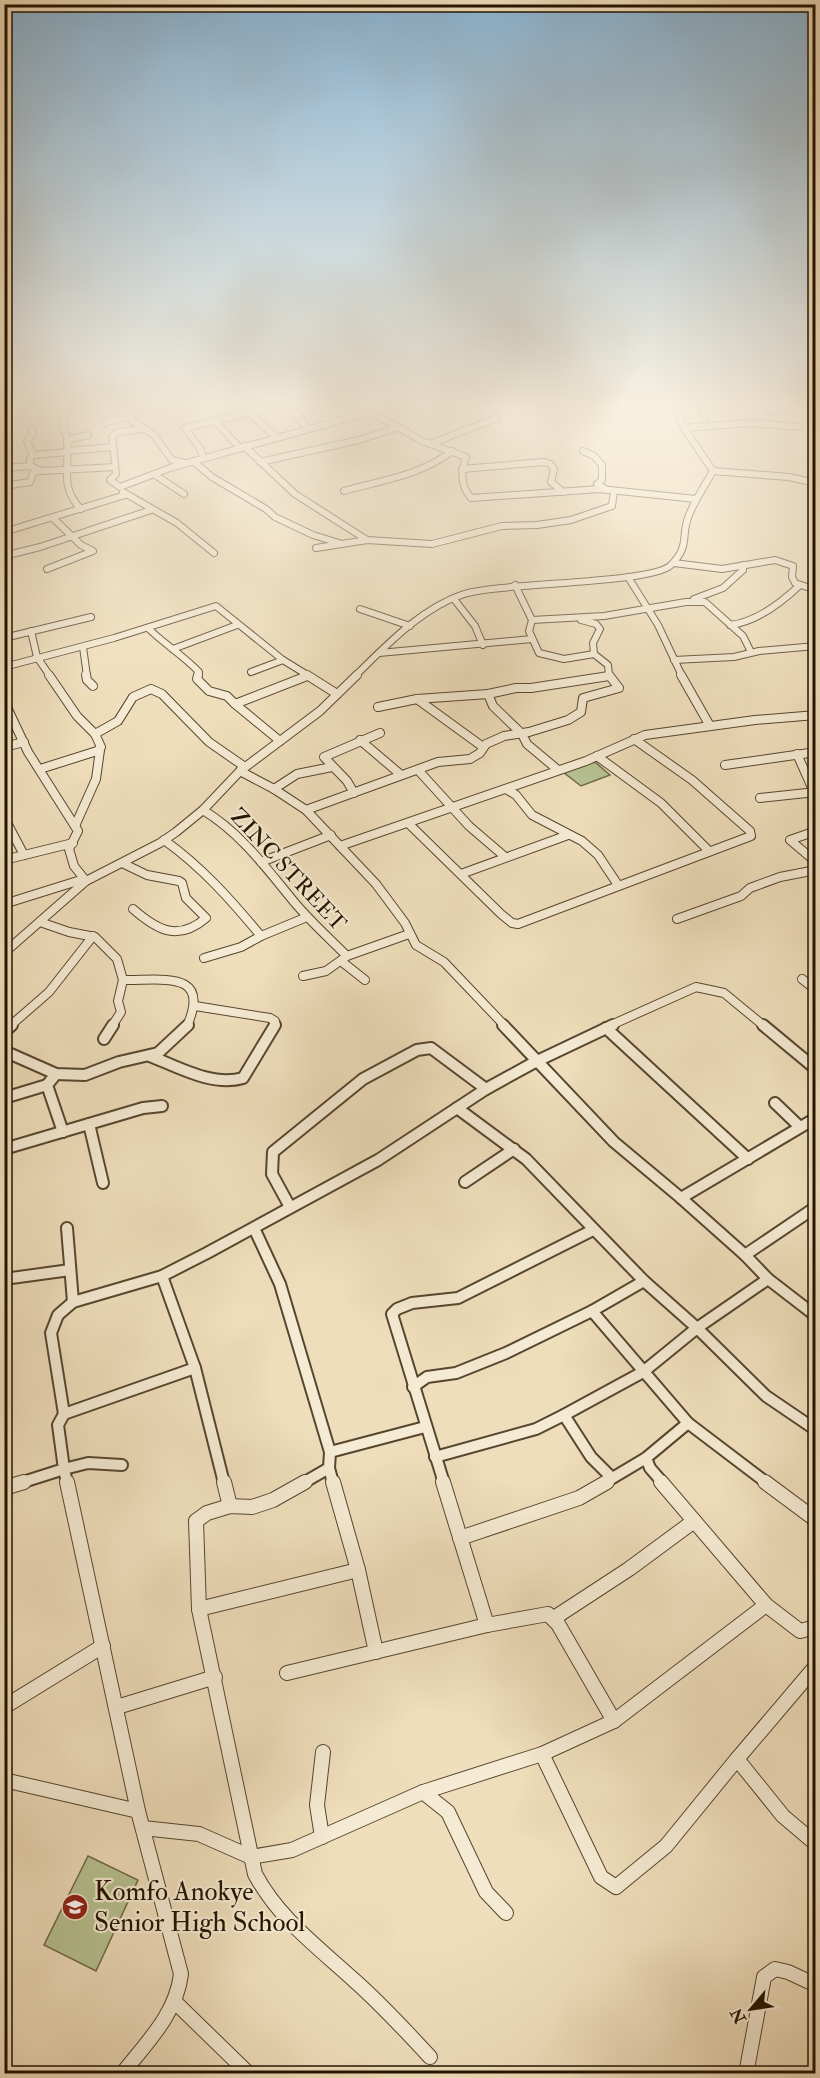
<svg xmlns="http://www.w3.org/2000/svg" width="820" height="2078" font-family="'IM FELL Double Pica',serif">
	<style>
		.green { fill: #b7c292; stroke: #6d6a49; stroke-width: 1.5 }
		.lines { fill: none; stroke-linecap: round; stroke-linejoin: round }
		.minor-far3-casing { stroke: #56462f; stroke-width: 8 }
		.minor-far2-casing { stroke: #56462f; stroke-width: 10 }
		.minor-far1-casing { stroke: #56462f; stroke-width: 14 }
		.minor-casing { stroke: #56462f; stroke-width: 16 }
		.minor-far3 { stroke: #f5ead3; stroke-width: 6 }
		.minor-far2 { stroke: #f5ead3; stroke-width: 8 }
		.minor-far1 { stroke: #f5ead3; stroke-width: 10 }
		.minor { stroke: #f5ead3; stroke-width: 14 }
		.labels { text-anchor: middle; stroke-width: 4.5; stroke-linejoin: round; paint-order: stroke }
		.street-label { font-size: 22px; fill: #231300; stroke: #f5ead3 }
		.near-poi-label { font-size: 27px; fill: #231300; stroke: #f5ead3; text-anchor: start }
	</style>
	<rect width="100%" height="100%" fill="#efdebb"/>
	<filter id="stains"><feTurbulence type="fractalNoise" baseFrequency=".00333" numOctaves="4"/><feColorMatrix values="0 0 0 0 .2 0 0 0 0 .09 0 0 0 0 .02 0 0 0 .5 -.17"/></filter>
	<radialGradient id="worn" r=".72"><stop offset=".6" stop-color="#630" stop-opacity="0"/><stop offset="1" stop-color="#630" stop-opacity=".3"/></radialGradient>
	<g class="green">
		<path d="M595,762l15,13 -29,11 -18,-14z"/>
		<path d="M88,1856l50,24 -42,91 -52,-26z"/>
	</g>
	<g class="lines">
		<defs>
			<g id="minor-far3">
				<path d="M59,407l6,7 -2,11 4,14"/>
				<path d="M153,407l-28,10 28,17 19,26 13,3"/>
				<path d="M243,407l33,30"/>
				<path d="M289,407l19,21"/>
				<path d="M702,407l3,12"/>
				<path d="M371,412l51,29 44,16c-5,15 -6,28 5,41l129,-9 96,10"/>
				<path d="M767,412l26,-5"/>
				<path d="M65,414l22,-7"/>
				<path d="M296,414l16,-7"/>
				<path d="M20,418l4,-11"/>
				<path d="M214,420l25,27"/>
				<path d="M105,423l21,-7"/>
				<path d="M684,428l66,-5 50,4"/>
				<path d="M143,429l-25,3 -6,4 4,38 -6,6 10,7 50,-19 218,-61"/>
				<path d="M32,430l1,4 -6,7 6,14"/>
				<path d="M430,444l67,-26"/>
				<path d="M244,446l51,48 72,46"/>
				<path d="M68,451l44,-4"/>
				<path d="M583,451l11,5 8,9v15l-5,4 10,6"/>
				<path d="M203,458l-2,-8 -16,-22 61,-15"/>
				<path d="M193,461l19,16 54,32 9,8 38,18 26,8"/>
				<path d="M260,462l99,-22 40,-13"/>
				<path d="M30,466v-8l3,-3 35,-3"/>
				<path d="M4,468l26,-2 12,5 73,-4"/>
				<path d="M462,469l82,-7 6,2 4,5 -3,13 12,10"/>
				<path d="M713,471l76,6 27,6"/>
				<path d="M155,475l29,19"/>
				<path d="M4,486l26,-4 3,-9 5,-2"/>
				<path d="M344,491c38,-11 76,-15 108,-40"/>
				<path d="M123,492l54,31 37,30"/>
				<path d="M81,509c-22,-22 -11,-42 -14,-69l21,-5"/>
				<path d="M4,532l121,-37"/>
				<path d="M316,548l51,-8 65,4 70,-18 35,-1 34,-5 41,-14 2,-15"/>
				<path d="M4,556l36,-9 111,-37"/>
				<path d="M674,563l48,6 53,-9 18,6 -1,11 3,6 21,7"/>
				<path d="M47,569l46,-18 -12,-6 -28,-27"/>
				<path d="M628,577l30,48 24,51"/>
				<path d="M515,585l17,35 72,-4 82,-14h19l38,34 8,16"/>
				<path d="M454,599l21,27 8,19"/>
				<path d="M694,599l29,-11 20,-18v-5"/>
				<path d="M360,609l50,17"/>
				<path d="M532,620l-3,11 10,22 25,6 30,-5 14,11 1,11"/>
				<path d="M581,620l15,4 4,5 -7,14 1,11"/>
				<path d="M730,625c27,-3 51,-22 70,-40"/>
				<path d="M148,628c16,16 35,27 51,44l-1,4"/>
				<path d="M31,631l6,26 13,19"/>
				<path d="M4,638l87,-21"/>
				<path d="M83,647l4,29"/>
				<path d="M173,649l64,-24"/>
				<path d="M379,653l153,-14"/>
				<path d="M674,660l60,-3 25,-6 57,-5"/>
				<path d="M4,667l110,-29 102,-32 67,54"/>
				<path d="M251,672l32,-12 26,16"/>
				<path d="M355,676c31,-30 66,-68 109,-82 40,-12 188,-10 207,-29 20,-20 9,-29 18,-50 6,-15 16,-30 24,-44l-29,-43 -8,-21"/>
				<path d="M607,676h2"/>
			</g>
			<g id="minor-far2">
				<path d="M86,675l1,5 6,6"/>
				<path d="M198,675l-1,4 12,12 18,5 8,8"/>
				<path d="M307,675l30,19"/>
				<path d="M681,675l29,51"/>
				<path d="M488,694l5,12 29,28 5,10 31,26"/>
				<path d="M417,699l66,48"/>
				<path d="M4,701l24,51 50,79 -9,18 5,17 12,15"/>
				<path d="M378,707l39,-8 71,-5 28,-6h15l78,-12"/>
				<path d="M95,734l23,-13 15,-24 18,-8 11,5 47,48 36,25"/>
				<path d="M360,740l40,34"/>
				<path d="M280,741l-45,-37 72,-28"/>
				<path d="M4,747l20,-5"/>
				<path d="M797,754l17,38"/>
				<path d="M597,756l64,47 48,48"/>
				<path d="M725,765l91,-13"/>
				<path d="M40,769l57,-18 4,-4 -6,-13 -18,-18 -28,-41"/>
				<path d="M418,770l51,56 35,30"/>
				<path d="M240,771l34,18 32,21 70,74 29,39 11,22 28,17 61,64"/>
				<path d="M274,789l23,-15 35,-7"/>
				<path d="M506,789l10,6 16,20 50,26 16,14 20,30"/>
				<path d="M354,793l-7,-12 -23,-24 56,-24"/>
				<path d="M760,798l56,-6"/>
				<path d="M203,810c39,24 63,58 92,93 16,19 34,35 52,53"/>
				<path d="M306,810l132,-48 32,-3 10,-6 6,-9 18,-8 25,-4 39,-12 13,-8 2,-14 36,-10 -10,-13"/>
				<path d="M4,817l20,38"/>
				<path d="M409,824l92,90 11,9 6,1 233,-88 -1,-5 -58,-51 -58,-41"/>
				<path d="M75,826l21,-47 4,-29"/>
				<path d="M816,831l-26,9 26,22"/>
				<path d="M164,840c38,27 67,60 97,96l46,-19"/>
				<path d="M340,846l246,-85 59,-26 110,-15 61,-5"/>
				<path d="M4,860l69,-17"/>
				<path d="M261,862l70,-27"/>
				<path d="M122,863l25,12 32,6 3,2 4,15 20,20c-28,24 -49,12 -73,-9"/>
				<path d="M461,874l107,-39"/>
				<path d="M4,904l80,-25"/>
				<path d="M677,919l64,-23 9,-8 30,-11 36,-7"/>
				<path d="M40,922l29,10 26,5 22,22 6,21c38,1 89,-11 64,46"/>
				<path d="M4,953l82,-72 74,-38 16,-11 27,-22 37,-39 80,-60 37,-36"/>
				<path d="M204,958l37,-11 20,-11"/>
				<path d="M341,961l24,19"/>
				<path d="M303,976l23,-5 21,-15 62,-22"/>
				<path d="M802,979l14,11"/>
				<path d="M195,1006l75,12 5,3 -1,5"/>
				<path d="M10,1026l39,-34 44,-56"/>
				<path d="M112,1026l9,-14 -3,-11 5,-21"/>
				<path d="M609,1026l87,-39 28,6 40,33"/>
			</g>
			<g id="minor-far1">
				<path d="M503,1025l111,117 67,56 64,57 23,24 48,37"/>
				<path d="M763,1025l53,44"/>
				<path d="M606,1028l142,131"/>
				<path d="M4,1032l8,-7"/>
				<path d="M104,1039l9,-14"/>
				<path d="M4,1051l52,23 29,1 34,-13 39,-9 30,-28"/>
				<path d="M150,1056c28,11 63,31 93,22l32,-53"/>
				<path d="M56,1074l-9,11 16,47"/>
				<path d="M4,1098l43,-13"/>
				<path d="M775,1103l25,24"/>
				<path d="M457,1108l69,51 118,122 53,47 69,68 50,34"/>
				<path d="M89,1124l14,59"/>
				<path d="M4,1149l139,-41 19,-2"/>
				<path d="M465,1182l49,-33"/>
				<path d="M681,1198l135,-80"/>
				<path d="M290,1207l-18,-33 1,-22 90,-73 54,-29 14,-2 55,41"/>
				<path d="M67,1228l6,74"/>
				<path d="M254,1228l26,56 50,168 -1,16 4,15"/>
				<path d="M745,1255l71,-48"/>
				<path d="M4,1279l66,-9"/>
				<path d="M592,1311l96,112 79,60"/>
				<path d="M195,1368l29,115"/>
				<path d="M413,1387l14,-10 29,-4 50,-20 86,-42 52,-30"/>
				<path d="M64,1414l-13,-81 7,-18 15,-13 89,-26 45,-23 171,-93 108,-71 49,-27 78,-37"/>
				<path d="M564,1415l27,42 21,21"/>
				<path d="M330,1452l95,-25"/>
				<path d="M435,1457l101,-28 28,-14 79,-43 54,-44 71,-49"/>
				<path d="M646,1458l4,10 13,15"/>
				<path d="M20,1483l44,-14 -6,-44 6,-11 131,-46 -33,-92"/>
				<path d="M67,1483l-3,-14 24,-6 34,2"/>
				<path d="M303,1483l26,-15"/>
				<path d="M444,1483l-52,-169 5,-5 15,-6 46,-5 135,-68"/>
				<path d="M604,1483l42,-25 42,-35"/>
			</g>
			<g id="minor">
				<path d="M67,1482l71,329 43,163c-5,41 -35,69 -59,100"/>
				<path d="M224,1482l6,24"/>
				<path d="M305,1482l-32,18 -21,7 -22,-1 -23,7 -11,8 3,88 56,265c24,45 63,73 100,107 27,24 51,50 75,76"/>
				<path d="M333,1482l25,88 18,82"/>
				<path d="M443,1482l44,143"/>
				<path d="M661,1482l105,123 34,26 16,-4"/>
				<path d="M765,1482l51,38"/>
				<path d="M4,1488l20,-6"/>
				<path d="M460,1538l119,-40 28,-16"/>
				<path d="M199,1609l159,-39"/>
				<path d="M554,1618l75,-49 65,-48"/>
				<path d="M287,1673l200,-48 61,-11 10,10 56,97"/>
				<path d="M4,1707l99,-61"/>
				<path d="M117,1707l98,-30"/>
				<path d="M542,1754l59,123 15,10 50,-41 71,-87 46,57 33,28"/>
				<path d="M737,1759l79,-93"/>
				<path d="M4,1780l134,31"/>
				<path d="M423,1792l25,20 38,80 20,21"/>
				<path d="M143,1828l56,6 52,23 41,-7 131,-58 119,-38 72,-33 152,-116"/>
				<path d="M322,1837l-5,-32 6,-53"/>
				<path d="M176,2003l73,71"/>
				<path d="M746,2074l18,-97 11,-8 13,3 28,13"/>
			</g>
		</defs>
		<use href="#minor-far3" class="minor-far3-casing"/>
		<use href="#minor-far2" class="minor-far2-casing"/>
		<use href="#minor-far1" class="minor-far1-casing"/>
		<use href="#minor" class="minor-casing"/>
		<use href="#minor-far3" class="minor-far3"/>
		<use href="#minor-far2" class="minor-far2"/>
		<use href="#minor-far1" class="minor-far1"/>
		<use href="#minor" class="minor"/>
	</g>
	<linearGradient id="sky" x2="0" y2="1"><stop stop-color="#8bb6d6"/><stop offset="0.58" stop-color="#f8f0e0"/><stop offset="1" stop-color="#f8f0e0" stop-opacity="0"/></linearGradient>
	<rect width="820" height="698" fill="url(#sky)"/>
	<defs>
		<symbol id="school-disc" viewBox="-11 -11 22 22"><circle r="9.5" fill="#8f2418" stroke="#f5ead3"/><path d="M0-5L7-2L0 1L-7-2ZM-4 1L0 2.5L4 1V4Q0 6-4 4Z" fill="#fff"/></symbol>
	</defs>
	<g fill-rule="evenodd">
		<use href="#school-disc" x="60" y="1892" width="30" height="30"/>
	</g>
	<g class="labels">
		<g class="street-label">
			<text transform="translate(289 869) rotate(47)" y="8">ZINC STREET</text>
		</g>
		<g class="near-poi-label">
			<text x="94" y="1900">Komfo Anokye<tspan x="94" dy="31">Senior High School</tspan></text>
		</g>
	</g>
	<rect width="820" height="2078" fill="none" stroke="#efdebb" stroke-width="24"/>
	<rect x="6" y="6" width="808" height="2066" fill="none" stroke="#231300" stroke-width="3"/>
	<rect x="12" y="12" width="796" height="2054" fill="none" stroke="#231300" stroke-width="1.5"/>
	<g transform="translate(751 2009) rotate(241)" stroke="#f5ead3" stroke-width="4.5" paint-order="stroke">
	<path d="M0-4.5L10 22L0 15L-10 22Z" fill="#231300"/>
	<text y="-9" font-size="16" font-weight="bold" text-anchor="middle" fill="#231300">N</text>
	</g>
	<rect width="100%" height="100%" filter="url(#stains)"/>
	<rect width="100%" height="100%" fill="url(#worn)"/>
</svg>
